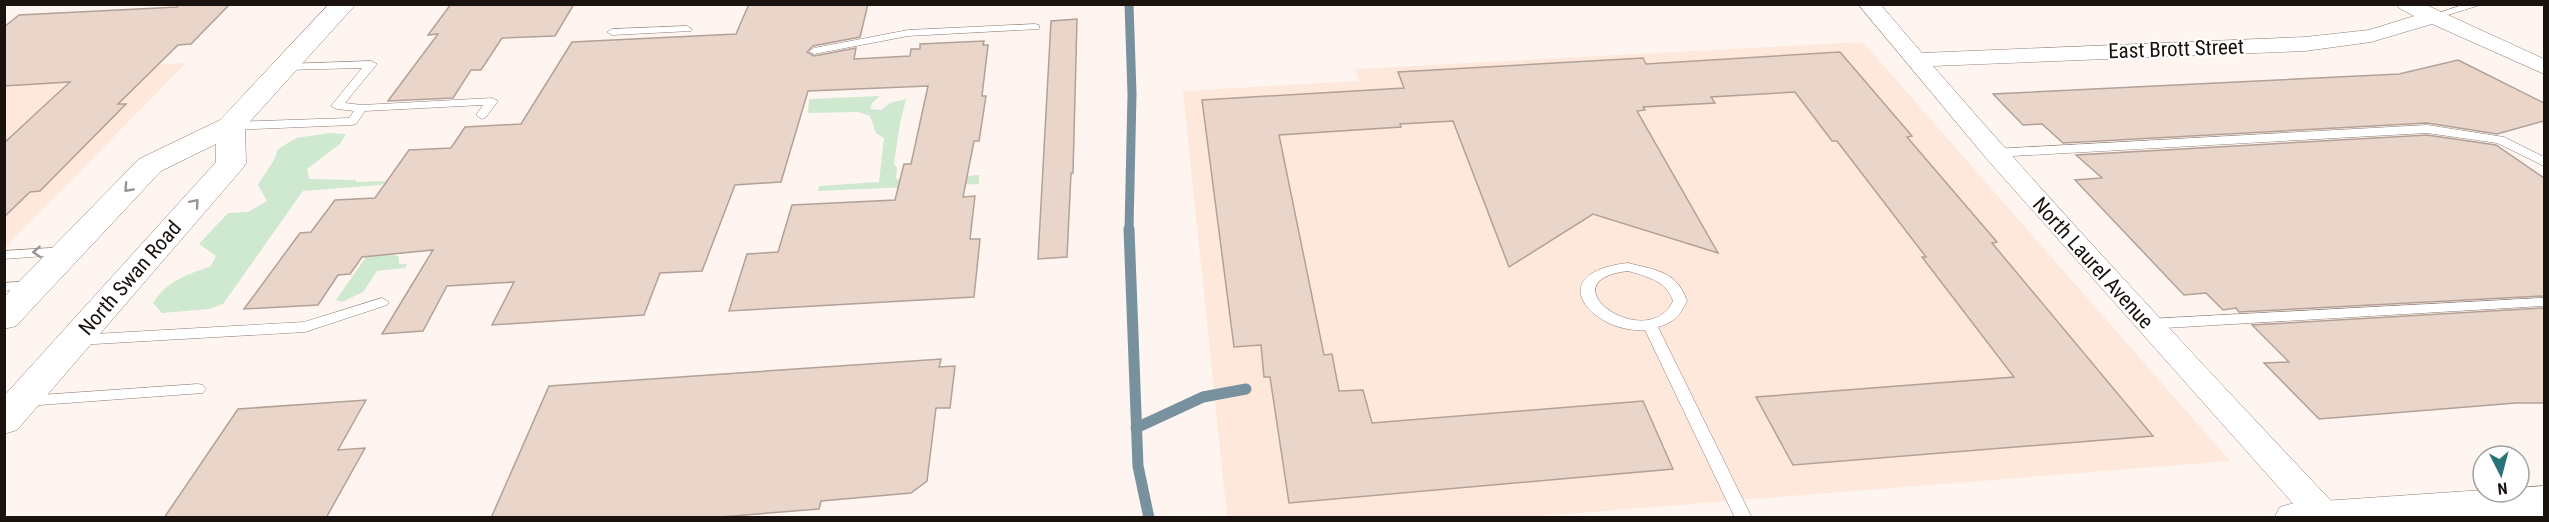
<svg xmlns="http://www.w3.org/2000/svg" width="2549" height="522" font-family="'Roboto Condensed',sans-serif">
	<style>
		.commercial { fill: #fee8db }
		.green { fill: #cfe8d0 }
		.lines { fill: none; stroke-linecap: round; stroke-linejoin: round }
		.stream-far1 { stroke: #78919f; stroke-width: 9 }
		.stream { stroke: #78919f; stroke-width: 11 }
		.building { fill: #e9d5c9; stroke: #b3a096; stroke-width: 1.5 }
		.lane-casing { stroke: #8f7c74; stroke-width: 1 }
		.street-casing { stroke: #8f7c74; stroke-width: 1 }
		.secondary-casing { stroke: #8f7c74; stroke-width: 1 }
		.primary-casing { stroke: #8f7c74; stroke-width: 1 }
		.lane { fill: #fff; fill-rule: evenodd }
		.street { fill: #fff; fill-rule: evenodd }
		.secondary { fill: #fff; fill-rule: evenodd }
		.primary { fill: #fff; fill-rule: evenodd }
		.oneway { stroke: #989493 }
		.labels { text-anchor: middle; stroke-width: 4.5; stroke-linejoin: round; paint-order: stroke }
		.street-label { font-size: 21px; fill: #19120e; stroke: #fff }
	</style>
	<rect width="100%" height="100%" fill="#fef5f1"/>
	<g class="commercial">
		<path d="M1863,42l367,419 -701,56h-302l-44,-426 176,-10 -4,-12z"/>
		<path d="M186,63l-181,185v-176z"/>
	</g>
	<g class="green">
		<path d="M880,96l-8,7 -2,6 11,1 9,-7 16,-4 -6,24 -6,41 3,4 -1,10 3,2 80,-5v9l-161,7 1,-5 60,-4 5,-44 -8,-5 -6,-17 -12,-4 -50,1 1,-14z"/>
		<path d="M330,133l16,1 -6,10 -33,25 2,10 47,1v2l31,-1 -6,4 -78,6 -80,113 -14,5 -47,4 -9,-10c15,-23 34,-28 58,-37l5,-10 -17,-12 29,-31 20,-1 19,-11 -9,-16c7,-13 16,-21 20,-36l18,-11z"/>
		<path d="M387,252l12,5v7h8l-2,4 -28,3 -14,21 -21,10 -6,-2 32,-46z"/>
	</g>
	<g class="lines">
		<path class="stream-far1" d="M1129,4l3,90 -3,136"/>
		<g class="stream">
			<path d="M1129,229l9,237 11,52"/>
			<path d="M1136,428l67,-31 43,-8"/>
		</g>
	</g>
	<g class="building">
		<path d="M179,4h51l-39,40 -13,1 -60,59h8l-86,87 -10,1 -26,25v-74l66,-61 -66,4v-59l15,-12 158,-8z"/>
		<path d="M451,4h123l-19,32 -53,2 -21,32h-10l-18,28 -65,3 50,-67 -10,1z"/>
		<path d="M749,4h119l-8,33 -47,9 -6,6 7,4 42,-8 -2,11 56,-3 1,-7h9v-5l64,-3 -1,4h5l-6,51h4l-7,45h-5l-11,56 12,-1 -5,43h10l-6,58 -245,14 18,-57 31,-2 14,-47 103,-5 9,-36h7l17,-78 -120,5 -27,91 -46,3 -33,86 -42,2 -16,42 -152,10 22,-43 -67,4 -24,45 -41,3 51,-84 -71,7 -12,17 -12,1 -20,30 -74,4 56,-76 11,-1 24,-32 40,-2 34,-48 42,-2 14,-21 56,-3 51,-82 164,-8z"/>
		<path d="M1077,19l-4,154h-2l-4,84 -29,2 13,-238z"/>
		<path d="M1840,52l72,84 -5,1 90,105 -5,1 161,193 -360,29 -37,-68 258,-20 -92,-120h4l-89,-116h-5l-37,-49 -84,5 4,6 -72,4 2,3 -8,1 81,142 -125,-39 -84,53 -56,-146 -53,3 1,3 -122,8 45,220 8,-1 7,37 24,-1 9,33 271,-22 30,68 -384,34 -19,-126h-6l-3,-32 -27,2 -32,-247 202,-12 -6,-16 245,-14 3,6z"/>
		<path d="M2458,60l86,43v18l-47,13 -70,-11 -364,20 -21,-19 -19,1 -30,-31 406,-20z"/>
		<path d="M2427,135l69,10 48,33v118l-305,16 -3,-4 -13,2 -17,-17 -22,2 -109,-115 27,-2 -26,-23z"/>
		<path d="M2544,308v95h-28l-197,16 -55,-56 25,-1 -37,-37z"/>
		<path d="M941,359l-2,8 16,-1 -5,42h-14l-9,73 -16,12 -90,8 -2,8 -111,9h-217l58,-132z"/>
		<path d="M366,400l-28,50 27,-2 -39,70h-162l74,-109z"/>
	</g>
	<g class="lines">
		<defs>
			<g id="lane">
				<path d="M2465,4h18l-51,16 -5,-3z"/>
				<path d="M1035,24l4,1v4l-131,7 -94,18 -5,-3 5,-3 94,-18z"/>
				<path d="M687,26l5,3 -1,2 -79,4 -5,-3 5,-3z"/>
				<path d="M371,61l6,3 -32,39 17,2 130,-7 6,3 -12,16 -4,2 -6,-4 7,-10 -118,6 -9,13 -4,1 -122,5 -6,-4 6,-4 119,-4 5,-7 -17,-2 -6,-3 31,-38 -77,2 -6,-3 6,-3z"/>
				<path d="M2427,125l77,12 40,20v9l-47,-23 -70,-10 -432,24 -6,-4 6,-4z"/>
				<path d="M67,247l7,4 -2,3 -68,5v-8z"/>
				<path d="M1628,263c27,7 49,8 59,38 -6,13 -13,22 -29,26l94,191h-17l-90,-188c-52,4 -106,-57 -17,-67zM1628,271c19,6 38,9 45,30 -26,54 -130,-20 -45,-30z"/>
				<path d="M32,281l7,4 -2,3 -33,3v-8z"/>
				<path d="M382,298l7,4 -2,3 -82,27 -228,13 -7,-5 7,-5 227,-13z"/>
				<path d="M2544,298v8l-396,23 -7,-5 7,-5z"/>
				<path d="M198,384l5,1 3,4 -3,4 -177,13 -5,-1 -3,-4 3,-4 5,-1z"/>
			</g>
			<path id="street" d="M1858,4h22l42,49 383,-16 64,-7 45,-14 -15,-8 -3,-4h28l120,55v15l-112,-50 -61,18 -66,9 -372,15c130,150 266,295 403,440l5,9 -2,3h-33l-320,-360z"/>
			<path id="secondary" d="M2544,486v30l-270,2 6,-11 14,-4 189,-13v2h36v-4z"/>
			<path id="primary" d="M329,4h27l-111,123 1,36 -4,6 -225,261 -13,4v-38l212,-234v-18l-55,27 -145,155 -12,3v-32l135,-138 81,-39z"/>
		</defs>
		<use href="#lane" class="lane-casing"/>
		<use href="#street" class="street-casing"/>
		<use href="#secondary" class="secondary-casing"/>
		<use href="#primary" class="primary-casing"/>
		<use href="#lane" class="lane"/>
		<use href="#street" class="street"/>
		<use href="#secondary" class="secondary"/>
		<use href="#primary" class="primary"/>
	</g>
	<defs><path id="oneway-chevron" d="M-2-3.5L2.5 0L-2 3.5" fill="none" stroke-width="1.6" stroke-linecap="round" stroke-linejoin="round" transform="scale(1.5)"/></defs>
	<g class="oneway">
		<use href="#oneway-chevron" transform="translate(128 188) rotate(133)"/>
		<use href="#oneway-chevron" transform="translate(195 203) rotate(-49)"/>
		<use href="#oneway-chevron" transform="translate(37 252) rotate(176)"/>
	</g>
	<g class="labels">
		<g class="street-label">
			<text transform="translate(2176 49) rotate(-2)" y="7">East Brott Street</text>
			<text transform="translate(2093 263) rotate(48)" y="7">North Laurel Avenue</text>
			<text transform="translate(130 278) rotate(-49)" y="7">North Swan Road</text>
		</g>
	</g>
	<rect width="2549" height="522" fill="none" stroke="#19120e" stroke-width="12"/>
	<g transform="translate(2501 474) rotate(174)"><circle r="28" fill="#ffffff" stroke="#a3a09f" stroke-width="1.5"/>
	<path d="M0-4.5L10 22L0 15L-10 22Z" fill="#297379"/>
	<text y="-9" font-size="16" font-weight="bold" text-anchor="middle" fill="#19120e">N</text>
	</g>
</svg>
